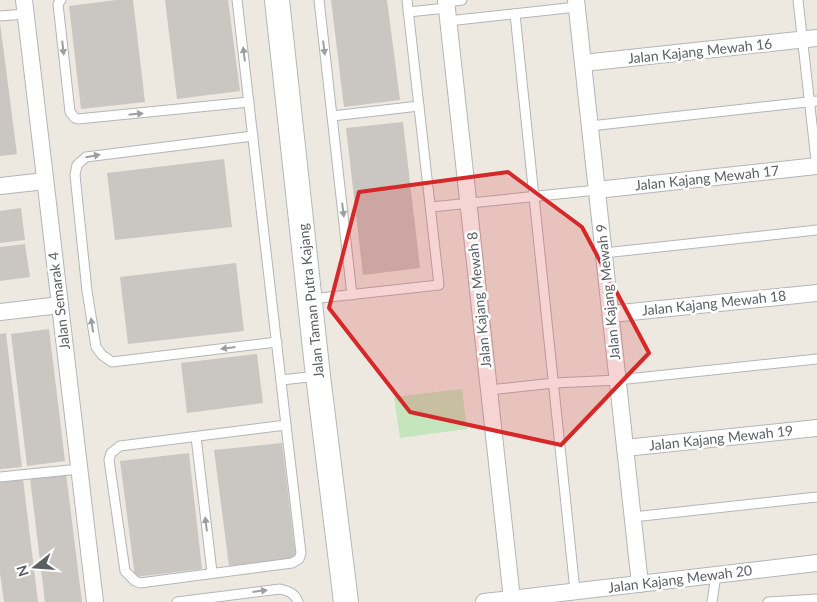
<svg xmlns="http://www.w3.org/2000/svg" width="817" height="602" font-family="Lato,sans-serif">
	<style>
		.green { fill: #c4e5be }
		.building { fill: #cac6c1 }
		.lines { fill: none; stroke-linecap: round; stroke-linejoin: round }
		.lane-casing { stroke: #b2b6b9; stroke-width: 11 }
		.street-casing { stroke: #b2b6b9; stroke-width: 18 }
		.secondary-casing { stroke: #b3b8bc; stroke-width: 26 }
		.lane { stroke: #fff; stroke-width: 9 }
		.street { stroke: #fff; stroke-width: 16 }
		.secondary { stroke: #fff; stroke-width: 24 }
		.oneway { fill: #9c9fa1 }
		.marked { fill: #d62828; fill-opacity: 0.2; stroke: #d62828; stroke-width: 4; stroke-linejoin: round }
		.labels { text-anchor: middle; stroke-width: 5; stroke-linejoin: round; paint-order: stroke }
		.street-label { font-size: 14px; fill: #5a5f62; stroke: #fff }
	</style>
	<rect width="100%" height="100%" fill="#ede9e1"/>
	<path class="green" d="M462,389l5,40 -67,9 -6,-41z"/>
	<g class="building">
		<path d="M116,0h17l12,102 -64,7 -12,-103z"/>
		<path d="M165,0h63l12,91 -63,8z"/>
		<path d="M331,0h56l13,100 -56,7z"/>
		<path d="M0,23l17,131 -17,2z"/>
		<path d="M403,122l17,146 -57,7 -17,-147z"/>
		<path d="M224,159l8,68 -117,13 -8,-67z"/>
		<path d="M21,208l4,32 -25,3v-32z"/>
		<path d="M25,244l5,33 -30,4v-34z"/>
		<path d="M236,263l8,68 -116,13 -8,-67z"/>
		<path d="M49,329l16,132 -38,5 -16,-132z"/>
		<path d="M6,333l16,134 -22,2v-135z"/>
		<path d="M257,354l6,49 -76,10 -6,-50z"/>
		<path d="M282,443l14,116 -67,7 -15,-116z"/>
		<path d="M189,453l13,116 -67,8 -15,-116z"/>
		<path d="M66,473l16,129h-37l-15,-124z"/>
		<path d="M23,479l15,123h-34l-4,-29v-91z"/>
	</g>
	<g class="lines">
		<defs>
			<g id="lane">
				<path d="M61,0l-3,4 12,108 5,6 3,1 171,-17"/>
				<path d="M237,0l49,425"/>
				<path d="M319,0l33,295"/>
				<path d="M798,0l19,169"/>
				<path d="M446,2l16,-2"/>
				<path d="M408,12l39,-4"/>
				<path d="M515,14l60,577"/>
				<path d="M0,16l26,-2"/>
				<path d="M448,21l129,-14"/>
				<path d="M332,116l87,-10"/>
				<path d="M590,126l227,-25"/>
				<path d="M253,136l-167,21 -9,8 -2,10 12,116 9,56 6,8 10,7 165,-20"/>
				<path d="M431,207l166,-17"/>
				<path d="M604,253l213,-23"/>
				<path d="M311,299l128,-14 -32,-285"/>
				<path d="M281,380l37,-4"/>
				<path d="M489,390l65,-7 64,-3 199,-21"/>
				<path d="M286,425l15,128 -2,6 -7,4 -152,20 -5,-2 -10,-10 -16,-111 2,-7 9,-7z"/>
				<path d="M196,437l16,135"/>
				<path d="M0,477l79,-8"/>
				<path d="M633,517l184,-20"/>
				<path d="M177,602l103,-13c8,2 15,4 18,13"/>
				<path d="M712,602l4,-27"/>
				<path d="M768,602l49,-3"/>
			</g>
			<g id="street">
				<path d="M24,0l71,602"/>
				<path d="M446,0l66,599"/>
				<path d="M576,0l64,584"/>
				<path d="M583,63l234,-25"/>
				<path d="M0,186l45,-5"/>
				<path d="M597,190l220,-24"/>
				<path d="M0,312l60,-7"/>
				<path d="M611,314l206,-21"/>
				<path d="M625,448l192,-20"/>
				<path d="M484,602l333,-39"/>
			</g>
			<path id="secondary" d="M277,0l41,376 28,226"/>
		</defs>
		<use href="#lane" class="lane-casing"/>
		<use href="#street" class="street-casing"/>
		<use href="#secondary" class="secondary-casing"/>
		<use href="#lane" class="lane"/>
		<use href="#street" class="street"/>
		<use href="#secondary" class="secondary"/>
	</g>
	<defs><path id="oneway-solid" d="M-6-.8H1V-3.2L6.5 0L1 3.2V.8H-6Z" transform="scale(1.25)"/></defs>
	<g class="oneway">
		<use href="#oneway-solid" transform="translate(63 48) rotate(84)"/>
		<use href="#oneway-solid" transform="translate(324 48) rotate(83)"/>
		<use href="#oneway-solid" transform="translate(244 54) rotate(-97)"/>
		<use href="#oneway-solid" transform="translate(136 114) rotate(-6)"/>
		<use href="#oneway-solid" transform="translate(93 156) rotate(-10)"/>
		<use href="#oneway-solid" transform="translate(343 210) rotate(83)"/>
		<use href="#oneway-solid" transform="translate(92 325) rotate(-99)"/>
		<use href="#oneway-solid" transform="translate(228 348) rotate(173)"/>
		<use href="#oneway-solid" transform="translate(206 524) rotate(-97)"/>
		<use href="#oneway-solid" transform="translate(260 591) rotate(-7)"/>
	</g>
	<path class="marked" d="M508,172l74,55 67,126 -88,92 -151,-33 -81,-104 30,-116z"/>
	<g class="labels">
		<g class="street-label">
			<text transform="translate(700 51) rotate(-6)" y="5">Jalan Kajang Mewah 16</text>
			<text transform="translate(707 178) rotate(-6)" y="5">Jalan Kajang Mewah 17</text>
			<text transform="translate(608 292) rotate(-96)" y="5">Jalan Kajang Mewah 9</text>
			<text transform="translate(479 300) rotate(-96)" y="5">Jalan Kajang Mewah 8</text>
			<text transform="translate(59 301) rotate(-97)" y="5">Jalan Semarak 4</text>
			<text transform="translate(311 301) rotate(-96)" y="5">Jalan Taman Putra Kajang</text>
			<text transform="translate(714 303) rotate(-6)" y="5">Jalan Kajang Mewah 18</text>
			<text transform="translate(721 438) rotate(-6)" y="5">Jalan Kajang Mewah 19</text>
			<text transform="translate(680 579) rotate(-7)" y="5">Jalan Kajang Mewah 20</text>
		</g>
	</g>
	<g transform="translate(35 567) rotate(253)" stroke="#ffffff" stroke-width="4" paint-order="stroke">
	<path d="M0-4L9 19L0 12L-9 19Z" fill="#5a5f62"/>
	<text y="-8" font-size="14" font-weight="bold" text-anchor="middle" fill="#5a5f62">N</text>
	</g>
</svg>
